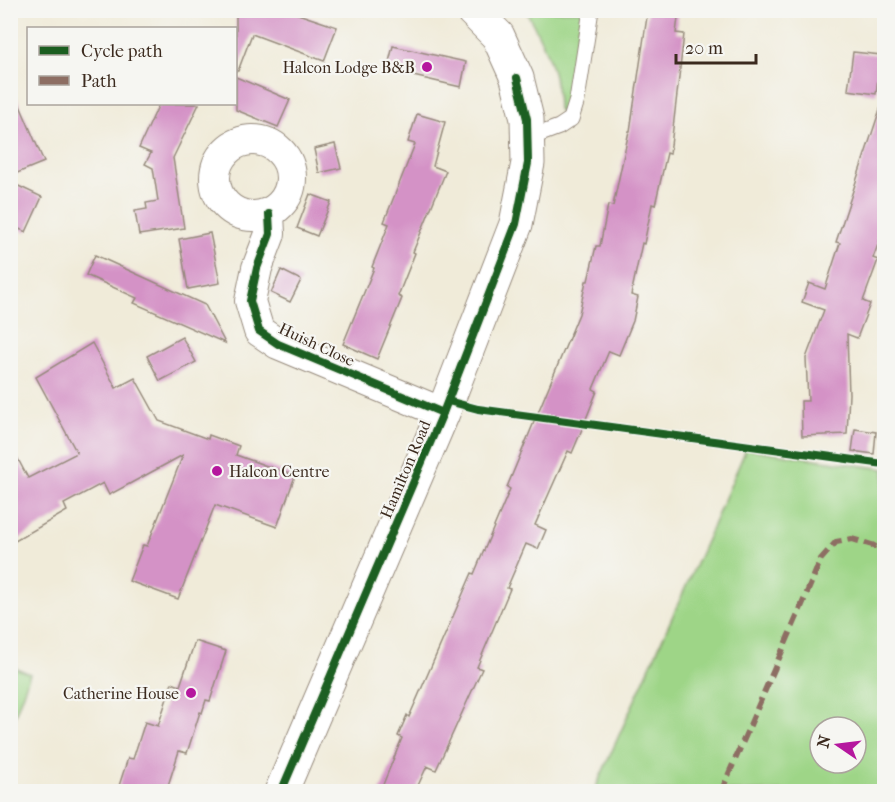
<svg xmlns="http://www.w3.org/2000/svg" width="895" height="802" font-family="'IM FELL French Canon',serif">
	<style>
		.green { fill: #9ed587; stroke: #6c8052; stroke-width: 1.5; fill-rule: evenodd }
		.building { fill: #d492c6 }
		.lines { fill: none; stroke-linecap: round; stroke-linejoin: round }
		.service-casing { stroke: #968a7c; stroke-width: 17 }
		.minor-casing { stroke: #968a7c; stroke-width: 32 }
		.tertiary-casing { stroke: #968a7c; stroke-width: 35 }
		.service { stroke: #fff; stroke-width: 15 }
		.minor { stroke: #fff; stroke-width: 30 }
		.tertiary { stroke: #fff; stroke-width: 33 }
		.quiet { stroke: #8d6e63; stroke-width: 6; stroke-dasharray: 12 6; stroke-linecap: butt }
		.cycleway-casing { stroke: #f6f6f2; stroke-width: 11 }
		.cycleway { stroke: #1b5e20; stroke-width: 8 }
		.poi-dot { fill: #b5179e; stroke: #f6f6f2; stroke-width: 2 }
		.labels { text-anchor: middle; stroke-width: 4.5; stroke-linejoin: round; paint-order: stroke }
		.poi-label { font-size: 16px; fill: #3b2a1e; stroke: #f6f6f2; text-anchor: end }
		.street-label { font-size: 16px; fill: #3b2a1e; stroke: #f6f6f2 }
	</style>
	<rect width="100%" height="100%" fill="#f6f6f2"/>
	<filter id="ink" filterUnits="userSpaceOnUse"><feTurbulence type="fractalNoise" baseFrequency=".0167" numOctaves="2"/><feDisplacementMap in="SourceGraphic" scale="12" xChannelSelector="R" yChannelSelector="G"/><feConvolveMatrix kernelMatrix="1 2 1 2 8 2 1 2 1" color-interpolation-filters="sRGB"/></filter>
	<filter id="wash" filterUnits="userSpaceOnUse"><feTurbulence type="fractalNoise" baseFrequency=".008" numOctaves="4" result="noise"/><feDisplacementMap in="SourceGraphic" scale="24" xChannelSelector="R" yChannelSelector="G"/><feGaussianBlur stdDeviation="1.35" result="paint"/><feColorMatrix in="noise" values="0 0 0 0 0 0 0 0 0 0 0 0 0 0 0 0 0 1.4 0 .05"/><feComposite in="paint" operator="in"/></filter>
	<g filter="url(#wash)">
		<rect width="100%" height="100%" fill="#f0ebd9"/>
		<g class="green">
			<path d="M526,11h56l-16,94 -2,5 -3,2 -3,-3c0,-37 -15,-67 -32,-98z"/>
			<path d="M746,449l138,20v322h-290l115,-256zM820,727h36v36h-36z"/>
			<path d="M11,666l19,8 -19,52z"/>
		</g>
		<g id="blocks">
			<g class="building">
				<path d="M236,10h50l51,17 -13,34 -72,-27 -14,37h-2z"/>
				<path d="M648,10h31l-3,23 8,1 -14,120 -3,-1 -12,52 -3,-1 -8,40 -2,-1 -11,52 7,2 -5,24 -14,34 -10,-4 -16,38 4,2 -17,43 -8,19 -4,-2 -33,74 11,5 -8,19 -12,-5 -19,44 3,1 -33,78 5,2 -46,101 -9,-4 -12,26h-35l22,-54 -4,-2 9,-21 2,2 63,-144 2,1 36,-85 -3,-2 72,-173 7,-33h2l8,-35h4l8,-41 5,1 16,-75h1z"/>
				<path d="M393,46l73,16 -5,25 -74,-17z"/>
				<path d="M853,52l28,3 -5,39 -28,-4z"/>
				<path d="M236,77l54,23 -12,27 -42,-17z"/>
				<path d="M10,82l34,80 -34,14z"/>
				<path d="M159,104h40l-26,54 11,70 -45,7 -4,-24 12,-2 -1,-6 12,-2 -5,-33 -8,-4 6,-11 -12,-5z"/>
				<path d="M880,109l5,1v116l-12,32 5,2 -15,41 7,3 -13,34 -10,-4 2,60 -2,40 -45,2 -1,-35h7l-2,-43 18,-48 -22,-8 7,-19 16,6 15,-46 -4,-1z"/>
				<path d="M417,114l28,8 -12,44 13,5 -33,81 2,1 -17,43 4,2 -25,61 -34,-15 31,-76 -2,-1 17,-43 -5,-2 31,-78 -7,-2z"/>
				<path d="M335,144l6,24 -22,5 -5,-24z"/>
				<path d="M10,182l32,15 -16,35 -16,-7z"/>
				<path d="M310,194l21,8 -14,34 -20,-8z"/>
				<path d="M210,233l10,50 -32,6 -9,-50z"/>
				<path d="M95,255l110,50 20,38 -91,-40 3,-5 -51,-23z"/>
				<path d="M281,270l20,10 -11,22 -19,-9z"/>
				<path d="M182,337l14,25 -36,19 -13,-25z"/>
				<path d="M92,343l24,45 19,-10 24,43 49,18 1,-4 30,11 -3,9 59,21 -18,51 -62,-22 -37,94 -49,-18 14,-36 4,1 36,-91 -74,40 -6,-12 -39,21 3,7 -57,33v-100l18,34 49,-25 -41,-76z"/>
				<path d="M855,429l21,3 -2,22 -22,-3z"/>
				<path d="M195,641l31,10 -16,50 -4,-1 -4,13 -2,-1 -13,41 -8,-2 -13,41h-49l11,-34 5,1 12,-37 13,4 14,-43 8,3z"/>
			</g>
		</g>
	</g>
	<g filter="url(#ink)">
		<use href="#blocks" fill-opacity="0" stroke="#968a7c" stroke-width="1.5"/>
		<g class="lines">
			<defs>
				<path id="service" d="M527,139l32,-12 12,-8 6,-19 14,-90"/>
				<g id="minor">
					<circle cx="253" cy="178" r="38"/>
					<path d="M269,214l1,20 -13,34 -7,33 9,30 19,13 165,69"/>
				</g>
				<path id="tertiary" d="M281,792l162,-379 73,-189 12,-61 -1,-44 -10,-41 -19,-42 -26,-26"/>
			</defs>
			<use href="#service" class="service-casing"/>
			<use href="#minor" class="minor-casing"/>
			<use href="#tertiary" class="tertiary-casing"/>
			<use href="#service" class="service"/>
			<use href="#minor" class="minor"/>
			<use href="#tertiary" class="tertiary"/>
			<path class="quiet" d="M721,792l78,-180 22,-53 15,-17 16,-3 20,6 12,6"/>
			<defs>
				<g id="cycleway">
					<path d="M269,214l1,20 -13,34 -7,33 9,30 19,13 165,69"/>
					<path d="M448,401l30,8 406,55"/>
					<path d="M281,792l162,-379 73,-189 12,-61 -1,-44 -10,-41"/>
				</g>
			</defs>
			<use href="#cycleway" class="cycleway-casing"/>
			<use href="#cycleway" class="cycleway"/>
		</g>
	</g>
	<g class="poi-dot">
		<circle cx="427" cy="67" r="6"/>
		<circle cx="217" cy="471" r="6"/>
		<circle cx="191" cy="693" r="6"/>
	</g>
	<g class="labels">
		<g class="poi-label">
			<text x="415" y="73">Halcon Lodge B&amp;B</text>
			<text x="229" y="477" text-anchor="start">Halcon Centre</text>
			<text x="179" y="699">Catherine House</text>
		</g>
		<g class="street-label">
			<text transform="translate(317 344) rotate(25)" y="6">Huish Close</text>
			<text transform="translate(405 469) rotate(-67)" y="6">Hamilton Road</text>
		</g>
	</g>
	<rect width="895" height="802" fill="none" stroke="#f6f6f2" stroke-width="36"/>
	<rect x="27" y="27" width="210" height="78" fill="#f6f6f2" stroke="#aba49d" stroke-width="1.5"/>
	<rect x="39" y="46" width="30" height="9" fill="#1b5e20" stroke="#aba49d" stroke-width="1.5"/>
	<text x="81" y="57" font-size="18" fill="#3b2a1e">Cycle path</text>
	<rect x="39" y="76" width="30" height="9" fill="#8d6e63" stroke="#aba49d" stroke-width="1.5"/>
	<text x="81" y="87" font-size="18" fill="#3b2a1e">Path</text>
	<g transform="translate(838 745) rotate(284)"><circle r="28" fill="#f6f6f2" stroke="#aba49d" stroke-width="1.5"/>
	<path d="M0-4.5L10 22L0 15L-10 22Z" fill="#b5179e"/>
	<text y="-9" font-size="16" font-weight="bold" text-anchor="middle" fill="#3b2a1e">N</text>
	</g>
	<path d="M676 54v9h80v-9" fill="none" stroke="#3b2a1e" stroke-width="3"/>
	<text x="685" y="54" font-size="18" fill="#3b2a1e" stroke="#f6f6f2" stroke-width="4.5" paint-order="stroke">20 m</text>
</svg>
